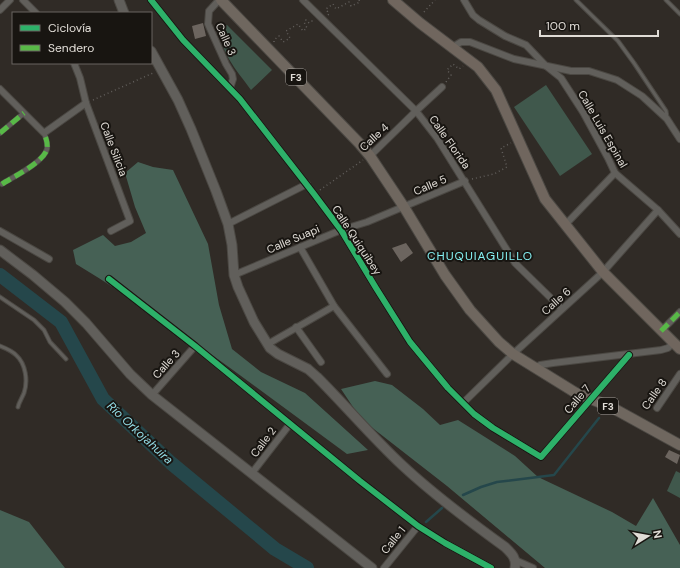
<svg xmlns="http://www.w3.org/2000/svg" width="680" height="568" font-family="'DM Sans',sans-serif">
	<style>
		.green { fill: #40584c }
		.forest { fill: #466155 }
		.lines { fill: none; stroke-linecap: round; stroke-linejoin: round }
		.stream { stroke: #25474b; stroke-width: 2.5 }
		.river { stroke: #25474b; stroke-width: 14 }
		.building { fill: #6c655f }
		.service-casing { stroke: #4b4843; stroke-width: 5 }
		.pedestrian-casing { stroke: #4b4843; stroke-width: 6 }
		.minor-casing { stroke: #4b4843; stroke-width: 8 }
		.secondary-casing { stroke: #4b4843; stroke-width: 11 }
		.primary-casing { stroke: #4b4843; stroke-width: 12 }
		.trunk-casing { stroke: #4b4843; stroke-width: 12 }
		.path { stroke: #625f5c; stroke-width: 1.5; stroke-dasharray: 1 3; stroke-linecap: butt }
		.service { stroke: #615f5b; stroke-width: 3 }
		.pedestrian { stroke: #615f5b; stroke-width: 4.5 }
		.minor { stroke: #615f5b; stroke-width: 6 }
		.secondary { stroke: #615f5b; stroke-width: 9 }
		.primary { stroke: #6f675f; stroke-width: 10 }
		.trunk { stroke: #70665e; stroke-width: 10 }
		.quiet { stroke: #58b947; stroke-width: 5; stroke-dasharray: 10 5; stroke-linecap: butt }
		.cycleway-casing { stroke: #181511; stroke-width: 8 }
		.cycleway { stroke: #2db169; stroke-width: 6 }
		.labels { text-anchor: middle; stroke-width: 4; stroke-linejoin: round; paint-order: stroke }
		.shield { fill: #181511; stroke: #a4a09b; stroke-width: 1 }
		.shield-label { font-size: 10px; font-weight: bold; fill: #e0dcd6 }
		.street-label { font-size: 11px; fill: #e0dcd6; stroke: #181511 }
		.neighbourhood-label { font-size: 12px; letter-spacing: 1px; fill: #86f2f4; stroke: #181511 }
		.water-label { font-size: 12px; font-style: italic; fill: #93dde7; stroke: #181511 }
	</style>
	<rect width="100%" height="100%" fill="#302b26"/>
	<g class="green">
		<path d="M227,25l45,45 -21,20c-12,-17 -33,-39 -30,-61z"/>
		<path d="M546,85l46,69 -32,22 -46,-69z"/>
		<path d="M676,471l4,2v25l-13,-7z"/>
	</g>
	<g class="forest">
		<path d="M138,162l15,5 20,3 35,74 11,61 13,44 29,23 44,21 63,57 -21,4c-89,-65 -177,-133 -271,-190l-3,-14 30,-15 12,11 16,-4 15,-9 -11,-26 -10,-34z"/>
		<path d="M375,381l17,4 31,24 17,16 18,-5 57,36 23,21 74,35 24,14 17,-28 27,47v23h-135l-98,-82 -86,-67 -20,-30z"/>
		<path d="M0,510l29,12 36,46h-65z"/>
	</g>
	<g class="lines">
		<g class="stream">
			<path d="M463,495l18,-8 16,-5 57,-7 45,-57"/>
			<path d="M426,522l16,-14"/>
		</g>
		<path class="river" d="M0,275l61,47 42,77 68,64 104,86 32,19"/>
	</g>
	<g class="building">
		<path d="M203,23l3,13 -11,3 -3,-13z"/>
		<path d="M406,243l7,10 -12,9 -9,-14z"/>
		<path d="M669,450l11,5 -3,9 -12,-7z"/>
	</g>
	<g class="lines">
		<defs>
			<g id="service">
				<path d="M576,0l42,41 16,22 32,48 1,6"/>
				<path d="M666,0l14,14"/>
				<path d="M0,297l34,23 10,10 6,12 16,17"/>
				<path d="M0,346c5,2 12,5 16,9 10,9 12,26 8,38 -2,5 -5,9 -6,14"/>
			</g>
			<g id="pedestrian">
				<path d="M0,133l24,-20"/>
				<path d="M2,184c11,-7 42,-22 45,-35 1,-6 -1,-11 -3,-16"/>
			</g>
			<g id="minor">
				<path d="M23,0l13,13"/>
				<path d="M151,0l32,40 57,59 74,95 27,36 35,58 34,54 38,46 26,26 19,14 48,29 88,-102"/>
				<path d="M219,0l-10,11 -1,13 18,40 6,10 1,5 -3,9"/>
				<path d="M303,0l113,111 21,27 78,125 47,46"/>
				<path d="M464,0l9,15 6,5 26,16 21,9 20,21 15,12 22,34 25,46 7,15 43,37 22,24"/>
				<path d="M0,10l10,-10"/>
				<path d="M453,47l8,-5h9l44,17 57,12h18l28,9 25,16 25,23 13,20"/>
				<path d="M74,63l6,15 6,25 44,118 -19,10"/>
				<path d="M0,89l44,44 42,-30"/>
				<path d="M370,156l46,-45 26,-24"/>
				<path d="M228,224l79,-40"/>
				<path d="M566,224l49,-51"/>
				<path d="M0,231l49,28"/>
				<path d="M300,247l34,59 53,68"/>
				<path d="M234,275l107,-45 26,-8 98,-41"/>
				<path d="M109,279l86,67 165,135 58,45 27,17 46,25"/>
				<path d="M296,327l25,35"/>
				<path d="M661,331l19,-19"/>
				<path d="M268,344l66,-38"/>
				<path d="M535,368l5,-3 13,-2 108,-13 7,-2 5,-5"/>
				<path d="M152,395l43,-49"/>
				<path d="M463,403l50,-49 90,-82 55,-62"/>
				<path d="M657,408l23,-34"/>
				<path d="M252,473l38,-49"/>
				<path d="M515,560l18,8"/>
				<path d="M384,568l34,-42"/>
			</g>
			<g id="secondary">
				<path d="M119,0l5,13"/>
				<path d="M151,51l27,49 13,29 25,62 12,33 4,21 2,30 4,12 16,35 16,26 8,6 30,15 9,8c29,29 55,60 85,88 32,30 67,56 103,82 6,6 12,11 10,21"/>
				<path d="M0,250l33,25 32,27 21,21 44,51 22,21 220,173"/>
			</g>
			<path id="primary" d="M221,0l138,143 11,13 34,51 41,68 25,35 29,32 14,12 63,39 35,14 69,38"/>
			<path id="trunk" d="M393,0l27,23 58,44 18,23 49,109 58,73 77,77"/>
		</defs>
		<use href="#service" class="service-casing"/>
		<use href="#pedestrian" class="pedestrian-casing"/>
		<use href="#minor" class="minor-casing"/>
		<use href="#secondary" class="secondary-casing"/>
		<use href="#primary" class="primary-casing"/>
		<use href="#trunk" class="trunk-casing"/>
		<g class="path">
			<path d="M424,12l11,-12"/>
			<path d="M328,15l1,-1 -3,-5 7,-5 3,5 13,-7 2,4 9,-4 -1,-2"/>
			<path d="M274,42v-2l5,-4 4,6 7,-4 -4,-7 12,-7 5,7 4,-3 -3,-6 2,-2 3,3 3,-2v-2"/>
			<path d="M446,82l5,-7 -4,-5 6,-6 6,5 4,-3"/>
			<path d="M93,100l60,-27"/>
			<path d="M472,179l22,-5 13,-7 -6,-19 10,-5"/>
			<path d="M320,190l43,-30"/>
		</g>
		<use href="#service" class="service"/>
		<use href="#pedestrian" class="pedestrian"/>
		<use href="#minor" class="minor"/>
		<use href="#secondary" class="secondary"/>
		<use href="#primary" class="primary"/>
		<use href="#trunk" class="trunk"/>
		<g class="quiet">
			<path d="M0,133l24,-20"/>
			<path d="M2,184c11,-7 42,-22 45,-35 1,-6 -1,-11 -3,-16"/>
			<path d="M661,331l19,-19"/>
		</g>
		<defs>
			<g id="cycleway">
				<path d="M151,0l32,40 57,59 74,95 27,36 35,58 34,54 38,46 26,26 19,14 48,29 88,-102"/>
				<path d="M109,279l86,67 165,135 58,45 27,17 46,25"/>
			</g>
		</defs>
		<use href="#cycleway" class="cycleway-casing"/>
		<use href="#cycleway" class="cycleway"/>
	</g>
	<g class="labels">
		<g class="shield">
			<rect x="286" y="69" width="20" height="16" rx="3"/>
			<rect x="598" y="398" width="20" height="16" rx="3"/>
		</g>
		<g class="shield-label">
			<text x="296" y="81">F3</text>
			<text x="608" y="410">F3</text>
		</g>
		<g class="street-label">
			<text transform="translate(226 39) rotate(66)" y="4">Calle 3</text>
			<text transform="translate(603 129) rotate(60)" y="4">Calle Luis Espinal</text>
			<text transform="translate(374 137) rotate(-43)" y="4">Calle 4</text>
			<text transform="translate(450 142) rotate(55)" y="4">Calle Florida</text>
			<text transform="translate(114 149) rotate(69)" y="4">Calle Silicia</text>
			<text transform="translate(430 185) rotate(-23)" y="4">Calle 5</text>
			<text transform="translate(293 239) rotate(-23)" y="4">Calle Suapi</text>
			<text transform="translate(357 240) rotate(57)" y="4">Calle Quiquibey</text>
			<text transform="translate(556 301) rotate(-42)" y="4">Calle 6</text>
			<text transform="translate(166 364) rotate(-48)" y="4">Calle 3</text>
			<text transform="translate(654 394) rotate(-55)" y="4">Calle 8</text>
			<text transform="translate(577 399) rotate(-50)" y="4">Calle 7</text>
			<text transform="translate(263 442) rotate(-53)" y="4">Calle 2</text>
			<text transform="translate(393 540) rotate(-51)" y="4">Calle 1</text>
		</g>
		<g class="neighbourhood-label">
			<text x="480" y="260">CHUQUIAGUILLO</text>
		</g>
		<g class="water-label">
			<text transform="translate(140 433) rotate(43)" y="4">Río Orkojahuira</text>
		</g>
	</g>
	<rect x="12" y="12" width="140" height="52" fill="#181511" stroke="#686560"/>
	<rect x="20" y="25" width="20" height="6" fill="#2db169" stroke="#686560"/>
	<text x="48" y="32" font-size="12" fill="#e0dcd6">Ciclovía</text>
	<rect x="20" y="45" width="20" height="6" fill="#58b947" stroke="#686560"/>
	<text x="48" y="52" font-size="12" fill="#e0dcd6">Sendero</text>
	<g transform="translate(648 536) rotate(79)" stroke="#181511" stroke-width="3" paint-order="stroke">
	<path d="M0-3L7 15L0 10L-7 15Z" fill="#e0dcd6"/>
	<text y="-6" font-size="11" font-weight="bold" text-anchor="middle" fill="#e0dcd6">N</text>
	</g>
	<path d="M540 30v6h118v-6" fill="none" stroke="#e0dcd6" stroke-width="2"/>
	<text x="546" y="30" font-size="12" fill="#e0dcd6" stroke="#181511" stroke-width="3" paint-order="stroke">100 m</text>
</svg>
